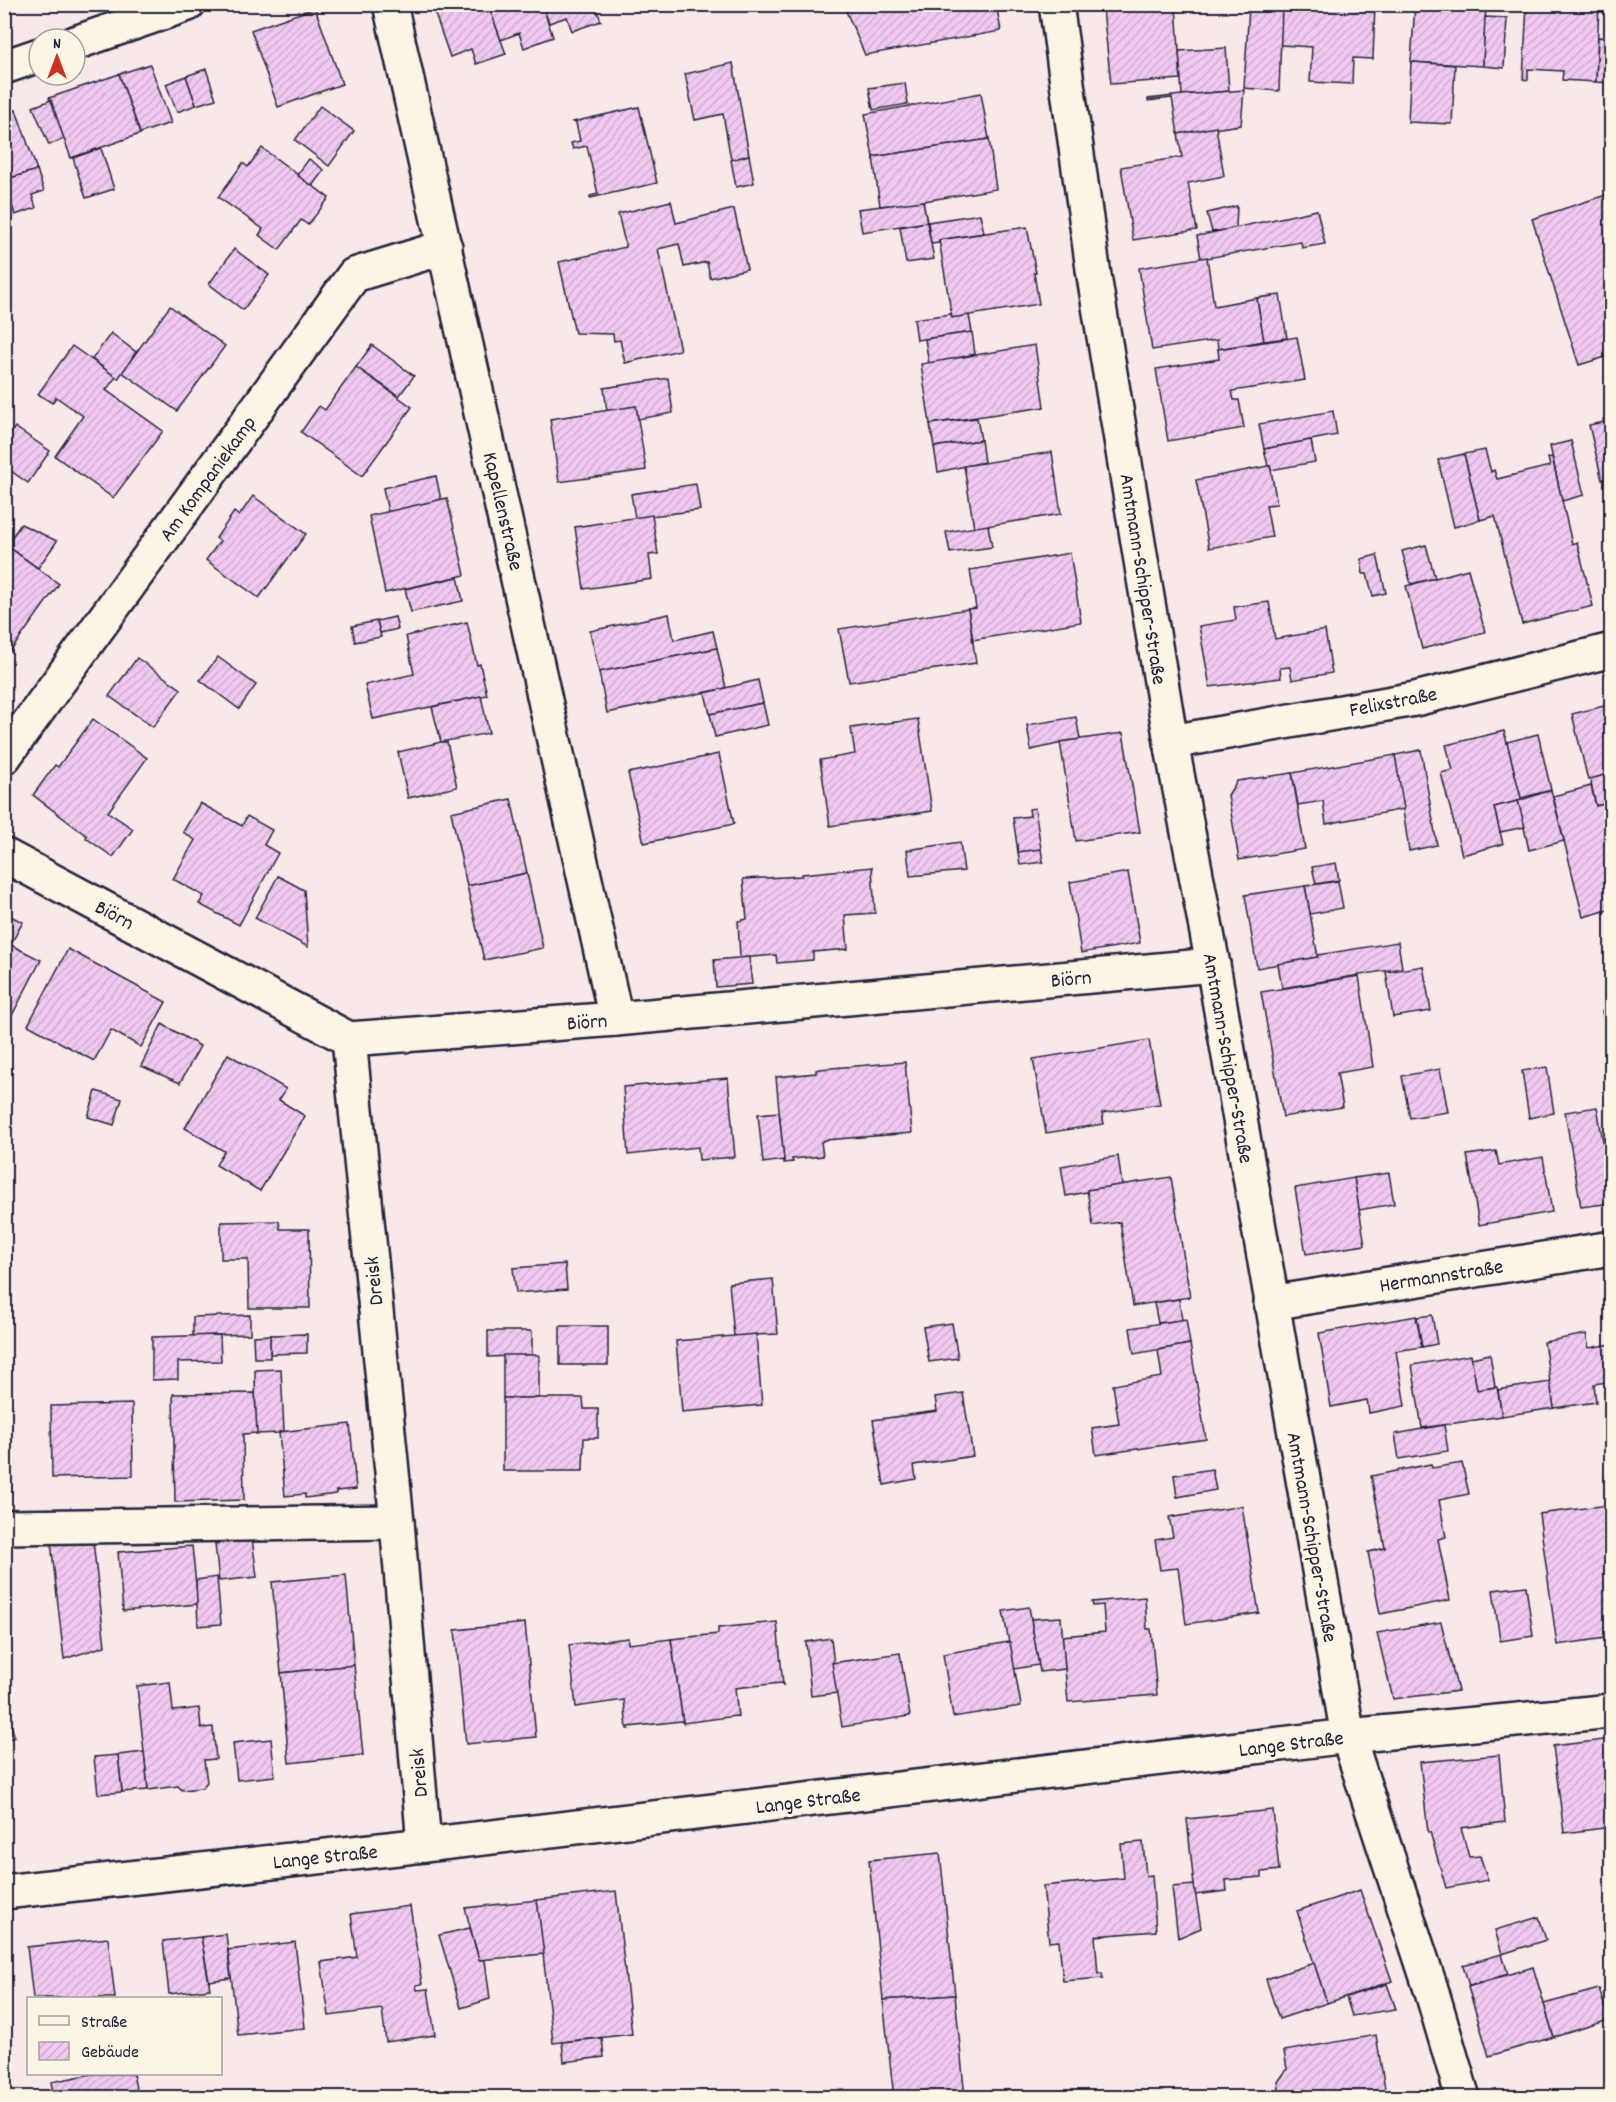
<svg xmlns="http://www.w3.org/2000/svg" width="1616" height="2102" font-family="Dekko,sans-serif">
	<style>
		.building { fill: url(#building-hatch); stroke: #22223b; stroke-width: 1.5 }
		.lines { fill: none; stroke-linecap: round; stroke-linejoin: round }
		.street-casing { stroke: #22223b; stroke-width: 38 }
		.secondary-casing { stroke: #22223b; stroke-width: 38 }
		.street { stroke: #fcf5e5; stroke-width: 33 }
		.secondary { stroke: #fcf5e5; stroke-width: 33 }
		.labels { text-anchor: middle; stroke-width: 6; stroke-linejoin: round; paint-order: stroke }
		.street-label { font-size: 21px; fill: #22223b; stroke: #fcf5e5 }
	</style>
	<defs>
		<pattern id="building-hatch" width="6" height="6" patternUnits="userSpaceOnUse" patternTransform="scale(1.5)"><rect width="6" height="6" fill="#f1c8f0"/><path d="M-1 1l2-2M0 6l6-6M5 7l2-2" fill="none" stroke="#ceaccf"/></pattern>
	</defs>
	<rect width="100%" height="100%" fill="#f9e8e8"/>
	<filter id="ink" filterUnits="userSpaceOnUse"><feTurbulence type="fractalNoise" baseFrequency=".0167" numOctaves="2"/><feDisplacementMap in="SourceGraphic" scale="12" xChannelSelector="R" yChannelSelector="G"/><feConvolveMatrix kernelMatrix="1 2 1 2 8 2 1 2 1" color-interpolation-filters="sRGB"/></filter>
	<g filter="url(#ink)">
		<g class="building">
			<path d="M456,4h32l18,50 -30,10 -5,-15 -21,8 -15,-43 22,-8z"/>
			<path d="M488,4h54l11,33 -29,11 -5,-15 -18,7z"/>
			<path d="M542,4h53l6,17 -29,10 -5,-14 -18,6z"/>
			<path d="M843,4h153l5,27 -136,24z"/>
			<path d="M1282,4h93l-2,55 -20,-1 -1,26 -42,-2 2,-35 -32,-2z"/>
			<path d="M1415,4h71l-3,62 -72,-4z"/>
			<path d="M1527,4h72l-3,78 -34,-2 1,-9 -35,-2v11l-5,-1z"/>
			<path d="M1176,6l5,73 -70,5 -8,-74z"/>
			<path d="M1249,6l33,1 -3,84 -35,-3z"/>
			<path d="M315,8l27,76 -64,23 -27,-77z"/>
			<path d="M1485,17l22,1 -3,50 -21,-2z"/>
			<path d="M1598,37l14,1v45l-16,-1z"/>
			<path d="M1226,48l3,43 -47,4 -3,-44z"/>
			<path d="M1411,62l44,3 -3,59 -44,-2z"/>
			<path d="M733,63l16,92 -18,5 -8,-46 -28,6 -10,-46z"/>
			<path d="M150,64l21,59 -31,10 -21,-59z"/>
			<path d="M206,69l10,30 -20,6 -10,-29z"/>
			<path d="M119,74l21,60 -69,24 -22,-60z"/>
			<path d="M186,76l10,29 -19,7 -11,-28z"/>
			<path d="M905,83l3,21 -35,6 -4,-22z"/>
			<path d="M1244,90l-3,35 -63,9 -6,-36 -24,3v-2l34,-4z"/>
			<path d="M981,93l8,46 -116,18 -8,-43z"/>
			<path d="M51,100l13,39 -15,6 -16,-38z"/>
			<path d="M320,106l34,25 -25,35 -34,-26z"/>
			<path d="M639,107l18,76 -67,15v-2l8,-2 -11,-48 -14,3 -2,-6 9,-2 -4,-18 -3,-1z"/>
			<path d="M16,110l21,60 -33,10v-66z"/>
			<path d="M1216,127l8,49 -36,7 9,47 -64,10 -12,-73 61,-10 -4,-23z"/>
			<path d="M989,139l7,50 -108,18v-2l-8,1 -7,-49z"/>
			<path d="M101,148l13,41 -28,9 -13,-40z"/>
			<path d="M262,148l67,50 -21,27 -7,-5 -22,30 -20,-15 4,-6 -45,-32 25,-34 5,4z"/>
			<path d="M749,155l5,28 -18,4 -5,-27z"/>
			<path d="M309,159l15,11 -12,16 -15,-11z"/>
			<path d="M37,170l7,21 -12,4 4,13 -21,7 -11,-35z"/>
			<path d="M1612,193v162l-33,10 -47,-146z"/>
			<path d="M671,201l5,22 58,-14 13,60 -37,9 -3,-16 -23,5 -5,-23 -21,5 22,101 -55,13 -5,-23 -6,1 -1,-7 -38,-1 -16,-71 67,-15 -8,-33z"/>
			<path d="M923,201l4,21 -65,10 -4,-23z"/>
			<path d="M1237,206l-1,22 -24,4 -5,-19z"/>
			<path d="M1317,210l8,34 -23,4 -1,-6 -100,17 -4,-23z"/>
			<path d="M980,214l4,19 -45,7v3l-8,1 -3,-22z"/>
			<path d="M927,222l7,37 -28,4 -6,-36z"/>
			<path d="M1027,227l9,46h-2l5,31 -87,14 -13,-78z"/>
			<path d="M234,249l35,26 -26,35 -34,-26z"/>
			<path d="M1207,257l7,49 43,-8 7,43 -46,8 -1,-9 -65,10 -13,-82z"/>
			<path d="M1280,295l7,43 -23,3 -7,-43z"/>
			<path d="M170,306l55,40 -48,65 -55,-39z"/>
			<path d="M951,314l1,4 17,-3 3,17 -55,8 -3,-21z"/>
			<path d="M972,332l3,22 -46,10 -4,-25z"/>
			<path d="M111,333l25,19 -18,27 -26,-20z"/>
			<path d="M1297,337l8,43 -73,11 2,9h5l5,28 -76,13 -12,-72 63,-10 -1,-10z"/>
			<path d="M372,345l42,31 -15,20 -43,-29z"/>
			<path d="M1035,345l9,62 -114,17 -9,-60z"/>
			<path d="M72,346l44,31 -10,13 57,41 -50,67 -58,-42 28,-40 -27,-19 -4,6 -14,-9z"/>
			<path d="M356,367l56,40 -50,69 -61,-44 18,-26 6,4z"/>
			<path d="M668,378l5,35 -35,6 -2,-13 -29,5 -3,-23z"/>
			<path d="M1612,401v76l-10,3 -13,-55 15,-3 -1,-3 6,-1 -4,-15z"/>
			<path d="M636,406l10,64 -87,12 -9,-63z"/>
			<path d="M1333,411l4,24 -73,14 -5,-25z"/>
			<path d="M977,418l4,22 -47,7 -4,-23z"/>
			<path d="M15,427l35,24 -22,32 -24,-17v-23z"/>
			<path d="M981,440l3,22 -46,10 -4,-25z"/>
			<path d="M1311,440l4,22 -44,8 -1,-4h-2l-4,-17z"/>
			<path d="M1571,441l13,54 -22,6 -12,-55z"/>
			<path d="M1485,450l6,22 3,-2 3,9 53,-13 -2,-8 4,-1 20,87 5,-2 16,64 -71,18 -27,-108 -15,4 -16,-66z"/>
			<path d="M1052,452l9,62 -87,14 -10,-62z"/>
			<path d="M1464,454l16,66 -26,7 -16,-67z"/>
			<path d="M1268,466h2l1,4 6,34 -11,1 6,32 -63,11 -13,-68z"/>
			<path d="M436,476l5,24 -53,12 -5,-24z"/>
			<path d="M696,484l4,26 -65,8 -4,-24z"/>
			<path d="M253,496l53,38 -47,64 -53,-38 14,-19 -4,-3 18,-26 5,4z"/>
			<path d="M447,498l18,77 -80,18 -16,-77z"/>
			<path d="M652,515l6,39 -9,1 3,24 -68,10 -9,-62z"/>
			<path d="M21,524l36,17 -19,27 -32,-23z"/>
			<path d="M988,525l4,22 -42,6 -4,-21z"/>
			<path d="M6,545l53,39 -49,68 -6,-4v-101z"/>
			<path d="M1426,545l9,33 -24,6 -9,-33z"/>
			<path d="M1070,553l11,69 -108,18 -5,-31 8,-1 -6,-38z"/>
			<path d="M1377,555l9,38 -13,3 -6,-22h-4l-2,-15z"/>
			<path d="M1468,569l17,63 -63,17 -16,-63z"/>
			<path d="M458,577l5,24 -52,11 -6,-23z"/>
			<path d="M1269,602l6,37 50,-9 7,43 -40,7 -2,-13 -10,1 1,10 -71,9 -11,-61 37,-6 -2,-13z"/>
			<path d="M968,609l8,54 -127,19 -10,-53z"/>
			<path d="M669,614l5,26 39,-9 4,17 -118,24 -9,-41z"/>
			<path d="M395,617l3,12 -18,4 -3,-12z"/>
			<path d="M377,621l4,16 -26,5 -3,-16z"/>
			<path d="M467,622l10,43 3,-1 7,31 -114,24 -8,-34 49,-11 -8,-38z"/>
			<path d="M717,648l9,40 -119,25 -8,-41z"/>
			<path d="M218,657l38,28 -17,24 -39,-29z"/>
			<path d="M137,658l44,31 -28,38 -44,-31z"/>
			<path d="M758,680l5,23 -53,11 -5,-21z"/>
			<path d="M481,696l8,37 -48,9 -9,-35z"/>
			<path d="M763,703l5,22 -53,12 -5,-23z"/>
			<path d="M1612,704v69l-24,7 -16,-66z"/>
			<path d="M1076,717l4,22 -49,11 -4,-25z"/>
			<path d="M93,719l54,39 -39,54 25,17 -20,28 -27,-19 1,-2 -54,-41 22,-30 3,2z"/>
			<path d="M918,719l14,92 -102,15 -10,-66 35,-6 -4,-26z"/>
			<path d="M1504,731l18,69 -28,7 9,37 -41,11 -21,-82 12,-3 -7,-25z"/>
			<path d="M1123,733l17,99 -64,9 -16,-99z"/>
			<path d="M1538,734l13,56 -30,8 -14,-56z"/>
			<path d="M441,742h6l10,45 -49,11 -10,-46z"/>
			<path d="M1421,750l16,95 -28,6 -14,-96z"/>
			<path d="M719,754l15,70 -90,19 -16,-70z"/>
			<path d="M1395,755l9,54 -78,15 -3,-23 -25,4 -6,-32z"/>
			<path d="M1292,773l13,76 -66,11 -11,-65 9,-14z"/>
			<path d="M1612,773v29l-16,4 -6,-27z"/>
			<path d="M1591,786l5,20 16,-4v107l-29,8 -30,-121z"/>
			<path d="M1551,790l13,51 -35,9 -11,-49z"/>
			<path d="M511,799l16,74 -60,13 -16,-74z"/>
			<path d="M1518,801l7,26 -25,5 -6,-25z"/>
			<path d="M200,803l42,23 5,-10 25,14 -8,15 14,8 -39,72 -40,-21 5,-8 -31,-17 22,-39 -12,-8z"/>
			<path d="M1035,808l6,41 -23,3 -5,-34 17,-2 -1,-7z"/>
			<path d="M960,842l4,29 -54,5 -3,-26z"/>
			<path d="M1041,849l2,13 -23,3 -2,-13z"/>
			<path d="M1336,863l3,17 -23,4 -4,-17z"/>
			<path d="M872,867l3,46 -30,2 3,34 -35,3v8l-36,3 -1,-8 -36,3 -2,-37 9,-2 -4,-40 59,-3v-2z"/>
			<path d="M1128,872l12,71 -59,10 -11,-71z"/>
			<path d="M527,873l16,75 -59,12 -17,-74z"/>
			<path d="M278,876l26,14 4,57 -53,-29z"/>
			<path d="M1338,881l5,27 -33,6 -5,-28z"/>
			<path d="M1305,886l13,71 -61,11 -12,-73z"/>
			<path d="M4,913l19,9 -19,34z"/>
			<path d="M1398,942l4,26 -120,20 -4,-24 40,-7 -1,-2z"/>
			<path d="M11,945l30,15 -31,59 -6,-2v-61z"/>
			<path d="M68,949l98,53 -25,45 -30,-17 -17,31 -66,-36z"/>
			<path d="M749,957l3,27 -36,3 -2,-27z"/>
			<path d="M1423,966l8,45 -38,6 -7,-45z"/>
			<path d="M1359,976l14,91 -36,6 6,34 -60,10 -22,-125z"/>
			<path d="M1612,1009v53l-10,-51z"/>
			<path d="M162,1024l38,22 -20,37 -39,-17z"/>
			<path d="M1149,1040l11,64 -58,9 2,11 -58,9 -13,-74z"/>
			<path d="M228,1054l58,35 -7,11 26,16 -45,75 -44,-26 8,-14 -39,-23z"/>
			<path d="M905,1062l7,71 -87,7 -4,2 2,14 -31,3 1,3 -9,1 -8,-86 40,-4v-3l3,-1z"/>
			<path d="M1547,1067l7,46 -25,5 -7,-47z"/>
			<path d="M1440,1069l8,43 -38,6 -8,-42z"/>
			<path d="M728,1078l7,79 -36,3 -1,-13 -70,8 -5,-68z"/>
			<path d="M96,1091l26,8 -8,26 -26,-8z"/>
			<path d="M1597,1107l7,40 8,-2v58l-31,4 -16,-95z"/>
			<path d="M779,1112l5,48 -21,3 -5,-49z"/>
			<path d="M1496,1151l3,14 44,-8 9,55 -73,13 -12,-70z"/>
			<path d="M1118,1156l4,29 -56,11 -5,-30z"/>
			<path d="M1389,1173l5,31 -35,6 -5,-32z"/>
			<path d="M1171,1177l19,120 -57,9 -13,-84 -27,4 -6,-36z"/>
			<path d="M1354,1178l11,67 -59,9 -11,-66z"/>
			<path d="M279,1221l1,8h29l1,79h-61l-1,-49h-27v-37z"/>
			<path d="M565,1264l2,25 -51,4 -3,-25z"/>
			<path d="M773,1279l5,55 -44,2 -5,-53z"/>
			<path d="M1179,1299l3,21 -24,3 -4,-20z"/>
			<path d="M250,1315v19l-57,2v-19z"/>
			<path d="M1432,1315l5,29 -15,3 -5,-30z"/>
			<path d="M1416,1316l6,31 -26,4 9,55 -36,7 -2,-13 -36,7 -12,-74z"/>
			<path d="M1186,1319l4,25 -56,10 -4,-26z"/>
			<path d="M952,1323l6,35 -29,4 -6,-35z"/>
			<rect x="560" y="1326" width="48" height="39"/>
			<path d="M488,1331h44v24l-44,2z"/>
			<path d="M307,1334v19l-37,1v-19z"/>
			<path d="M756,1334l6,71 -80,7 -6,-71z"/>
			<path d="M1586,1334l3,14 23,-4v37l-18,3 2,18 -42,6 -10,-66z"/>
			<path d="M220,1335l1,26 -43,1v17l-26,1v-43z"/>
			<path d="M270,1335v23h-16l-1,-22z"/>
			<path d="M1190,1344l16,95 -110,16 -4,-27 27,-4 -6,-39 49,-8 -4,-27z"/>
			<path d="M1490,1354l5,33 -18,3 -6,-32z"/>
			<rect x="503" y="1355" width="36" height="43"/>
			<path d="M1471,1355l6,35 20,-3 5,29 -80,12 -10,-63z"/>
			<path d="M281,1369l3,62 -5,2 -23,1 -1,-64z"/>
			<path d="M1550,1382l4,26 -52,8 -4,-26z"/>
			<path d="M255,1393l2,40 -14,1 1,66 -69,2 -2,-108z"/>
			<path d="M963,1393l10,63 -59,9 2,14 -32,6 -11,-65 64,-9 -2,-14z"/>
			<path d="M503,1398h80l1,11h14v29h-14l-1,33h-80z"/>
			<path d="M132,1404l1,72 -81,2 -1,-72z"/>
			<path d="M350,1424l6,65 -20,2v3l-31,4v-4l-20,2 -6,-64z"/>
			<path d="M1444,1425l4,26 -49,8 -4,-25z"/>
			<path d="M1462,1463l7,31 -30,6 7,37 -8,2 12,61 -70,14 -12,-62 17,-4 -14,-72 60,-12 1,4z"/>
			<path d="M1212,1469l4,21 -39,7 -3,-22z"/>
			<path d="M1608,1505l4,26v106l-55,8 -18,-131z"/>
			<path d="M1242,1506l17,107 -73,11 -8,-56 -18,2 -5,-30 18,-3 -4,-20 5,-1v1z"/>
			<path d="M252,1538l5,39 -38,4 -4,-37z"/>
			<path d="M93,1541l12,105 -41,13 -13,-117z"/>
			<path d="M192,1546l6,58 -75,7 -5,-59z"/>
			<path d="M346,1575l8,90 -73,8 -9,-91z"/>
			<path d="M217,1577l4,47 -23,2 -2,-46z"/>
			<path d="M1526,1586l7,50 -33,5 -7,-51z"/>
			<path d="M1145,1597l2,32h4l6,66 -89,7 -6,-66 43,-4 -2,-27 -10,1 -1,-4z"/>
			<path d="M1029,1607l10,58 -25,4 -11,-58z"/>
			<path d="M1061,1617l4,52 -25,3 -9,-53z"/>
			<path d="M777,1622l6,63 -2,-2 -46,5 3,29 -2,-1 -53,7 -12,-84 47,-5v-6z"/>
			<path d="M1441,1622l17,69 -65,8 -16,-66z"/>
			<path d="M525,1623l11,114 -70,7 -11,-114z"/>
			<path d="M628,1638v6l43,-5 12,84 -2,-2 -52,6v2h-2l-3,-29 -48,7 -7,-62z"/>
			<path d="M831,1638l6,55 -26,3 -5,-54z"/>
			<path d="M1008,1642h2l11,64 -68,11 -10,-63z"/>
			<path d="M900,1653l10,63 -68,11 -10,-64z"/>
			<path d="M354,1665l9,90 -74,8 -8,-90z"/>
			<path d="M170,1682l3,29 26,-3 2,20 12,-1 3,32 -12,1 3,22 -5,6 -20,2 -4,-4 -30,4 -11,-104z"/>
			<path d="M4,1706l11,31 -11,3z"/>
			<path d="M271,1739l4,37 -38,4 -4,-37z"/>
			<path d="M1612,1739v88l-48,6 -11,-87z"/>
			<path d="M144,1752l4,38 -26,2 -4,-37z"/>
			<path d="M118,1755l4,37 -24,2 -4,-37z"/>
			<path d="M1499,1755l6,67 -44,6 8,29 11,-1 8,24 -42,8 -16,-56h-2l-8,-70z"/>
			<path d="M1273,1810l6,60 -17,2v5l-36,3 1,11 -32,4 -8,-76z"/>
			<path d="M1143,1842l3,34 6,-1 4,56 -61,5 3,38 4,-1 1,5 -40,3 -4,-40 -10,1 -6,-56 81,-8 -3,-34z"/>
			<path d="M940,1853l15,142 -72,5 -14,-140z"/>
			<path d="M1194,1885l7,43 -23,10 -6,-51z"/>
			<path d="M1360,1890l32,91 -65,22 -30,-92z"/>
			<path d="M616,1891l16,143 -79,9 -16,-143z"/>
			<path d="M537,1900l7,54 -65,6 -14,-52z"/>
			<path d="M410,1906l12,78 -6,1 1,5 11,-1 7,46 -49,7 -4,-33 -53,7 -8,-54 36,-5 -6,-43z"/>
			<path d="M1539,1917l7,23 -44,14 -7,-24z"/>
			<path d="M470,1928l9,32h6l5,39 -29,9 -22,-73z"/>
			<path d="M226,1934l5,44 -22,3 -8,-44z"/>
			<path d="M201,1937l9,52 -41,5 -6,-53z"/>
			<path d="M108,1938l7,60h-82l-6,-51z"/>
			<path d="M295,1942l10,86 -67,7 -10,-85z"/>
			<path d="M1502,1954l6,20 -39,12 -6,-21z"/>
			<path d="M1314,1963l13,40 -48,16 -13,-40z"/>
			<path d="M1533,1967l21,70 -65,19 -21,-69z"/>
			<path d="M1387,1984l9,25 -44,7 -6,-19z"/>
			<path d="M1599,1989l10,31 -55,17 -10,-33z"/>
			<path d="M955,1995l10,103h-71l-11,-98z"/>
			<path d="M1376,2035l10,60 -2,3h-104l-2,-16 9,-13 -3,-18z"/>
			<path d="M602,2038l2,19 -40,5 -2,-20z"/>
			<path d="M92,2074h41l5,24h-84l-3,-16z"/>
		</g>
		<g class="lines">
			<defs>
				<g id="street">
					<path d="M390,4l226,1015"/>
					<path d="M75,43l113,-39"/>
					<path d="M4,67l35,-12"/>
					<path d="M1171,742l244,-43 197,-49"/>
					<path d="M4,757l350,-482 91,-28"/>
					<path d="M4,855l345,184 267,-20 597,-54"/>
					<path d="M349,1039l48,483 27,323"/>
					<path d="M1271,1303l341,-55"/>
					<path d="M4,1527l393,-5"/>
					<path d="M4,1892l420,-47 924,-109 264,-25"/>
				</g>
				<path id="secondary" d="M1056,4l38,272 77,466 42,223 135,771 83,253 32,109"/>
			</defs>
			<use href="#street" class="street-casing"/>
			<use href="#secondary" class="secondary-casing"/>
			<use href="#street" class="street"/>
			<use href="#secondary" class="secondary"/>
		</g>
	</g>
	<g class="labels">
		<g class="street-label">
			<text transform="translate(207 478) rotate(-54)" y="7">Am Kompaniekamp</text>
			<text transform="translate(504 511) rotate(77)" y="7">Kapellenstraße</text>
			<text transform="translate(1144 579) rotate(81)" y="7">Amtmann-Schipper-Straße</text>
			<text transform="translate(1393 701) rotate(-11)" y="7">Felixstraße</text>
			<text transform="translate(115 914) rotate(28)" y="7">Biörn</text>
			<text transform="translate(1071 978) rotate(-5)" y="7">Biörn</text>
			<text transform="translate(587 1021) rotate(-4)" y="7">Biörn</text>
			<text transform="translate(1229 1058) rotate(80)" y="7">Amtmann-Schipper-Straße</text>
			<text transform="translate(1441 1275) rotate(-9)" y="7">Hermannstraße</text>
			<text transform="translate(373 1281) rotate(-96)" y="7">Dreisk</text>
			<text transform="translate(1313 1537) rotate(80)" y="7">Amtmann-Schipper-Straße</text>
			<text transform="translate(1291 1743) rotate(-7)" y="7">Lange Straße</text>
			<text transform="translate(418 1773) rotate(-95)" y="7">Dreisk</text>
			<text transform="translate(808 1800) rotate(-7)" y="7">Lange Straße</text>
			<text transform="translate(325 1856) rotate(-6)" y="7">Lange Straße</text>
		</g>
	</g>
	<rect width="1616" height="2102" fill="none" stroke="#fcf5e5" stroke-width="24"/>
	<rect x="12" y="12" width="1592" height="2078" fill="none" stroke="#22223b" stroke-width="2" filter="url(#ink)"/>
	<rect x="27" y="1997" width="195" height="78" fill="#fcf5e5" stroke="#a5a1a1" stroke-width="1.5"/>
	<rect x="39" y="2016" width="30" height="9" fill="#fcf5e5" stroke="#a5a1a1" stroke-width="1.5"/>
	<text x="81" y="2027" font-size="18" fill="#22223b">Straße</text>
	<rect x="39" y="2042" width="30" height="18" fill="url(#building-hatch)" stroke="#a5a1a1" stroke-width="1.5"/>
	<text x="81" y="2057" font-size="18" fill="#22223b">Gebäude</text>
	<g transform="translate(57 57)"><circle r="28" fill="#fcf5e5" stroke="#a5a1a1" stroke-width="1.5"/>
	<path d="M0-4.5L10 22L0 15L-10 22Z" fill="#c8321e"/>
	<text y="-9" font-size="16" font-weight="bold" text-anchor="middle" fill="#22223b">N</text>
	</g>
</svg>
